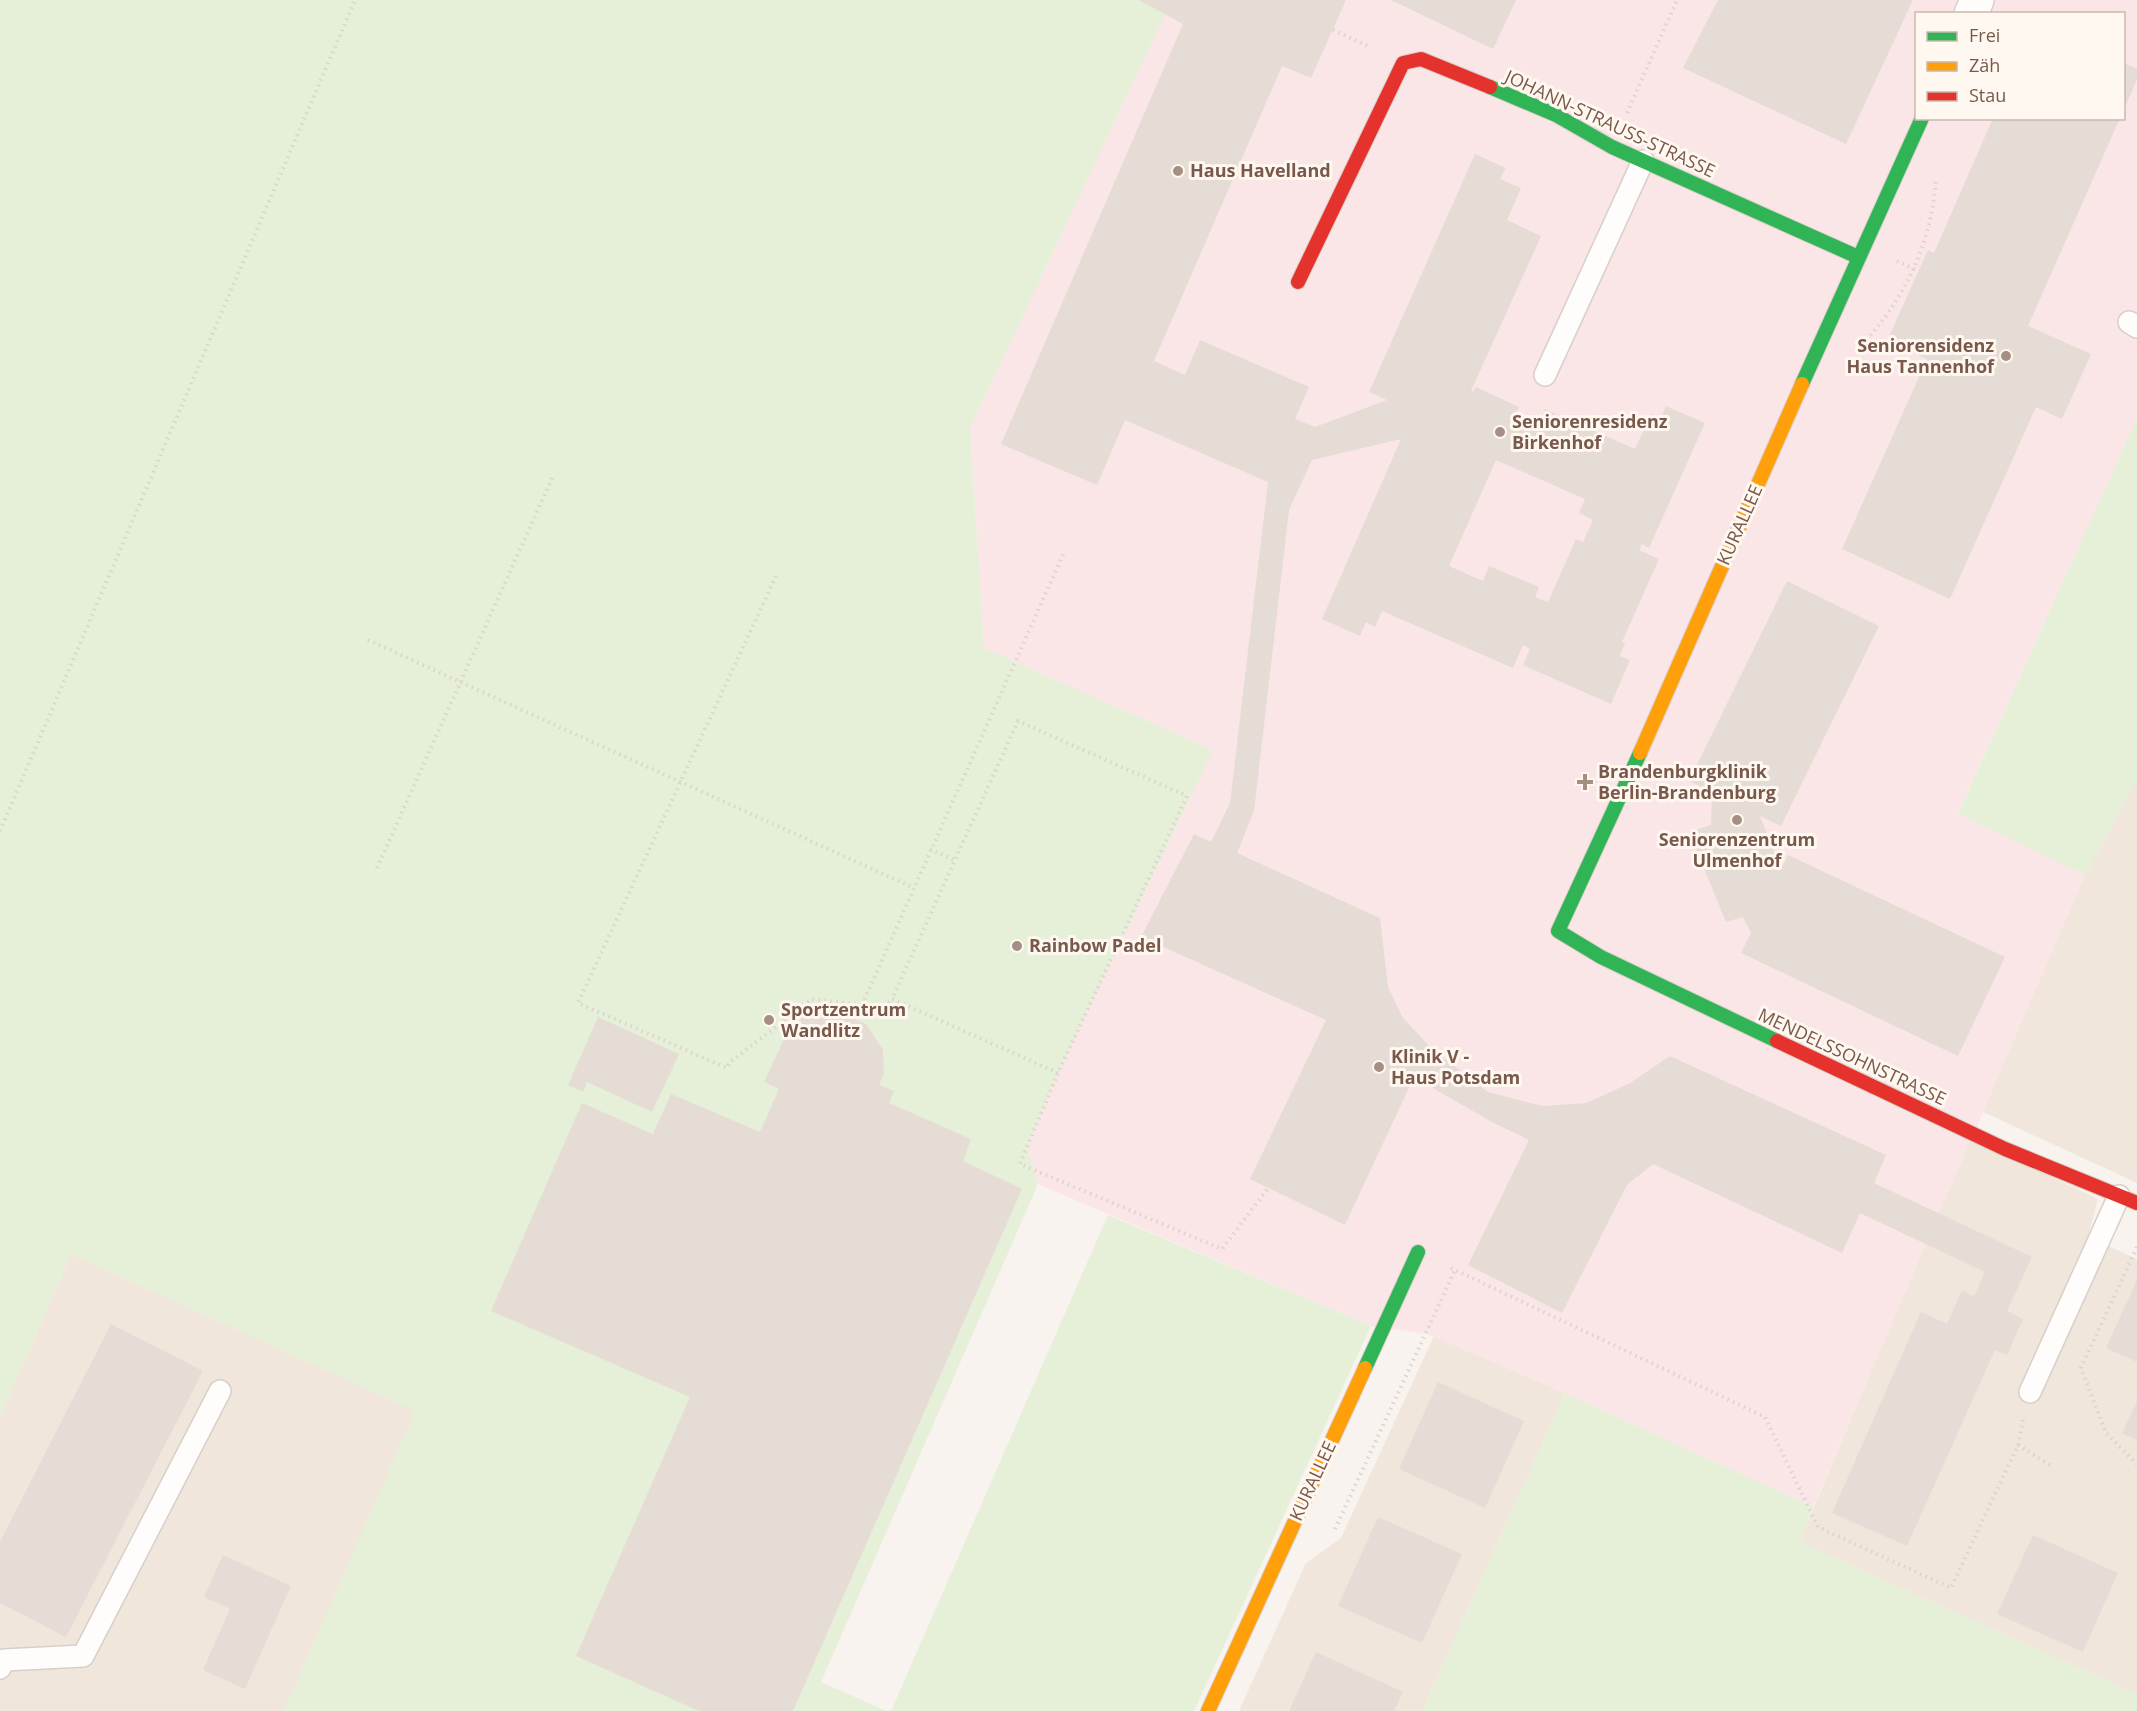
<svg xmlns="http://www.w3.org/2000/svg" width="2137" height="1711" font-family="'Open Sans',sans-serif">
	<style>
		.residential { fill: #f1e6db }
		.medical { fill: #fae6e7; fill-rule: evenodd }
		.green { fill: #e6efd8 }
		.building { fill: #e5dcd5; fill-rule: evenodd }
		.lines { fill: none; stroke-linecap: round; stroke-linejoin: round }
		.lane-casing { stroke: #d8cfca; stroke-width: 24 }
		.street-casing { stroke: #d8cfca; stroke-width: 36 }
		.fast-casing { stroke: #d8cfc9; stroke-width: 16 }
		.slow-casing { stroke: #d8cfc9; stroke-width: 16 }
		.jam-casing { stroke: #d8cfc9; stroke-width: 16 }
		.path { stroke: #dbd3cf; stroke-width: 4; stroke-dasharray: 1.5 4.5; stroke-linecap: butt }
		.lane { stroke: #fefdfc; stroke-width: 21 }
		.street { stroke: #fefdfc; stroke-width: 33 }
		.fast { stroke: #30b455; stroke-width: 14 }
		.slow { stroke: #ff9f0a; stroke-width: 14 }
		.jam { stroke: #e5322d; stroke-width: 14 }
		.poi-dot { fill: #a58f84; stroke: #fff8f0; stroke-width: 2 }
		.labels { text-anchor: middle; stroke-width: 6; stroke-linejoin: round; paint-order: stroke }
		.street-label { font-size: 18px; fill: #79594b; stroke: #fff8f0 }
		.poi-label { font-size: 18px; font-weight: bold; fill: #79594b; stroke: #fff8f0; text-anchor: start }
	</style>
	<rect width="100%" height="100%" fill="#f8f3ee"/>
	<g class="residential">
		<path d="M2137,779v404l-156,-72 104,-236z"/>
		<path d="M1970,1138l128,61 -10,38 49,22v435l-338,-152z"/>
		<path d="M71,1254l345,157 -132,300h-284v-294z"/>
		<path d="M1434,1336l131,57 -143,318h-183l67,-148 35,-25z"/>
	</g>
	<path class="medical" d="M1172,0h965v418l-179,395 127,62 -272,632 -248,-114 -138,-59 -56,-8 -333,-142 -11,-37 31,-74 155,-323 -229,-102 -14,-220zM1916,14h208v104h-208z"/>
	<g class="green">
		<path d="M0,0h1172l-202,428 14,220 229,102 -155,323 -31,74 11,37 -217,498 65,29h-602l131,-300 -344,-157 -71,163z"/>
		<path d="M2137,418v361l-52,96 -127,-61z"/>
		<path d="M1108,1215l263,111 -177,385h-303z"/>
		<path d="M1565,1393l248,114 -14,35 338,152v17h-715z"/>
	</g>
	<g class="building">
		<path d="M1139,0h207l-35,78 -29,-12 -128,295 31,14 15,-35 109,47 -14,32 20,8 72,-27 -18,-8 106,-238 31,14 -6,11 21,9 -14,32 34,16 -70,155 2,1 3,-5 43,20 -4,8 22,10 8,-16 90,40 16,-35 10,4 5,-12 39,17 -56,125 -7,-4 -3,6 20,9 -37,83 3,1 -5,13 10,4 -19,44 -88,-39 7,-16 -7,-4 -10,23 -131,-57 -7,16 -9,-5 -6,14 -38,-17 79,-180 -89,21 -23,50 -35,301 -17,42 143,65 8,69 15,31 28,30 57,44 54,14 45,-3 43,-20 40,-27 216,99 -12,28 158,74 -25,54 16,8 -16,36 -12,-5 -88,196 -75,-33 89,-201 26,12 15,-34 12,6 11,-24 -125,-59 -18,40 -189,-89 -26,21 -65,128 -94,-48 61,-125 -39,-19 -76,-44 -69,148 -95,-46 76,-159 -185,-83 53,-103 17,8 19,-39 38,-321 -143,-62 -28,65 -96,-41 182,-420zM1496,460l89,39 -6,14 14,7 -10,22 -7,-3 -28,63 -13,-5 4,-10 -50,-21 -6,15 -34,-15z"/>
		<path d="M1391,0h125l-23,49z"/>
		<path d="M1718,0h195l-67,144 -163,-76z"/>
		<path d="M2124,63l13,6v10l-13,31z"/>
		<path d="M1993,118h127l-92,208 63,28 -29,65 -26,-12 -86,192 -108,-50 85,-190 -40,-18 41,-91 6,3z"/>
		<path d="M1787,581l92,45 -98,200 -21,-10 21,53 7,-14 217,102 -47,99 -217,-103 10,-20 -8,-16 -17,5 -37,-90 22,-7 1,-33 -23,-11z"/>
		<path d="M832,1009l34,15 17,26 1,24 -5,11 15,6 -5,12 82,36 -8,22 59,28 -229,522h-94l-123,-55 114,-259 -199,-86 91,-208 71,31 18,-40 89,38 19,-43 -15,-7 19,-41 19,-24z"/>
		<path d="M598,1017l81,37 -27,58 -65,-30 -4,10 -15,-7z"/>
		<path d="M2137,1280v82l-31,-14z"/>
		<path d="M111,1324l92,47 -137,266 -66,-34v-61z"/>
		<path d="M1438,1382l86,39 -39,87 -86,-39z"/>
		<path d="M2137,1401v39l-15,-7z"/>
		<path d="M1378,1517l84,37 -40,89 -84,-37z"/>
		<path d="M2033,1535l85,38 -35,79 -86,-38z"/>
		<path d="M223,1555l68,31 -46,103 -42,-19 27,-61 -26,-12z"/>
		<path d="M1316,1652l87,40 -9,19h-105z"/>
	</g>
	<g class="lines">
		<defs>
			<g id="lane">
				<path d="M2129,322l8,5"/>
				<path d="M1545,375l98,-214"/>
				<path d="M2030,1392l89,-196"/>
				<path d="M0,1668l4,-8 79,-4 137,-265"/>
			</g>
			<path id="street" d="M1971,14l6,-14"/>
			<g id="fast">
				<path d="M1490,87l66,28 56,32 246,110"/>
				<path d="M1802,384l120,-266"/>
				<path d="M1640,753l-82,178 43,26 176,84"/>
				<path d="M1365,1368l53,-116"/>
			</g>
			<g id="slow">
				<path d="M1640,753l162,-369"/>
				<path d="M1208,1711l157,-343"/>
			</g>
			<g id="jam">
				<path d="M1298,282l105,-219 18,-4 69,28"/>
				<path d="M1777,1041l228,108 132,54"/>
			</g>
		</defs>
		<use href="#lane" class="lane-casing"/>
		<use href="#street" class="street-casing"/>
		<use href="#fast" class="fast-casing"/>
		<use href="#slow" class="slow-casing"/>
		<use href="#jam" class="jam-casing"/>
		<g class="path">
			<path d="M1333,30l37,17"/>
			<path d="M1627,113l50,-113"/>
			<path d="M1897,261l21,10"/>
			<path d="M1862,344c43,-44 70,-103 74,-165"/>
			<path d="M776,576l-198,427 149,65 2,-5 83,-64 50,6 18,9 12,-15"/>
			<path d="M368,640l546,248"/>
			<path d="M0,831l355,-831"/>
			<path d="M930,849l24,11"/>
			<path d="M377,868l176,-392"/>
			<path d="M862,1005l203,-455"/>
			<path d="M1058,1073l-166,-74 126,-278 169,75 -129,277 -38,91 202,85 47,-62"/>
			<path d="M2137,1247l-56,121 25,65 31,31"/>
			<path d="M1451,1268l314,149 53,110 133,61 67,-143 5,-25"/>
			<path d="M2018,1445l32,20"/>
			<path d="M1335,1529l120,-259"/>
		</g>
		<use href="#lane" class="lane"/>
		<use href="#street" class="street"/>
		<use href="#fast" class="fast"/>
		<use href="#slow" class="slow"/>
		<use href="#jam" class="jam"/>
	</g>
	<g class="poi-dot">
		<circle cx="1178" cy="171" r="6"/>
		<circle cx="2006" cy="356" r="6"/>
		<circle cx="1500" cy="432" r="6"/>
		<path d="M1582 773h6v6h6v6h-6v6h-6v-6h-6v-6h6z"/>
		<circle cx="1737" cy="820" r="6"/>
		<circle cx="1017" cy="946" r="6"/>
		<circle cx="769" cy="1020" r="6"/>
		<circle cx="1379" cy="1067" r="6"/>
	</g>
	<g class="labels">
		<g class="street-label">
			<text transform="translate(1610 124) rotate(25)" y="6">JOHANN-STRAUSS-STRASSE</text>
			<text transform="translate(1740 525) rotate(-66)" y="6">KURALLEE</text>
			<text transform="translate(1852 1057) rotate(25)" y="6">MENDELSSOHNSTRASSE</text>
			<text transform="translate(1313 1481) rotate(-65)" y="6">KURALLEE</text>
		</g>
		<g class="poi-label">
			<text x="1190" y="177">Haus Havelland</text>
			<text x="1994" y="352" text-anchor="end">Seniorensidenz<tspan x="1994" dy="21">Haus Tannenhof</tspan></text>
			<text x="1512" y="428">Seniorenresidenz<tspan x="1512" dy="21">Birkenhof</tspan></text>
			<text x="1598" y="778">Brandenburgklinik<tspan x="1598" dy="21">Berlin-Brandenburg</tspan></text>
			<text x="1737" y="846" text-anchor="middle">Seniorenzentrum<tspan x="1737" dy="21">Ulmenhof</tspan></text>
			<text x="1029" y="952">Rainbow Padel</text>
			<text x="781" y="1016">Sportzentrum<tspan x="781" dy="21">Wandlitz</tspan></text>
			<text x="1391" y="1063">Klinik V -<tspan x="1391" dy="21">Haus Potsdam</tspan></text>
		</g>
	</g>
	<rect x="1915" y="12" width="210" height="108" fill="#fff8f0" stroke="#c9b8ae" stroke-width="1.5"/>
	<rect x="1927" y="32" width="30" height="9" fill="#30b455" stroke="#c9b8ae" stroke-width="1.5"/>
	<text x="1969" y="42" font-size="18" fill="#79594b">Frei</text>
	<rect x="1927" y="62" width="30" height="9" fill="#ff9f0a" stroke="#c9b8ae" stroke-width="1.5"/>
	<text x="1969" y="72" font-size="18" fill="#79594b">Zäh</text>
	<rect x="1927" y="92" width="30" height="9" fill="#e5322d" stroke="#c9b8ae" stroke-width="1.5"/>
	<text x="1969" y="102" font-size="18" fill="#79594b">Stau</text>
</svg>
